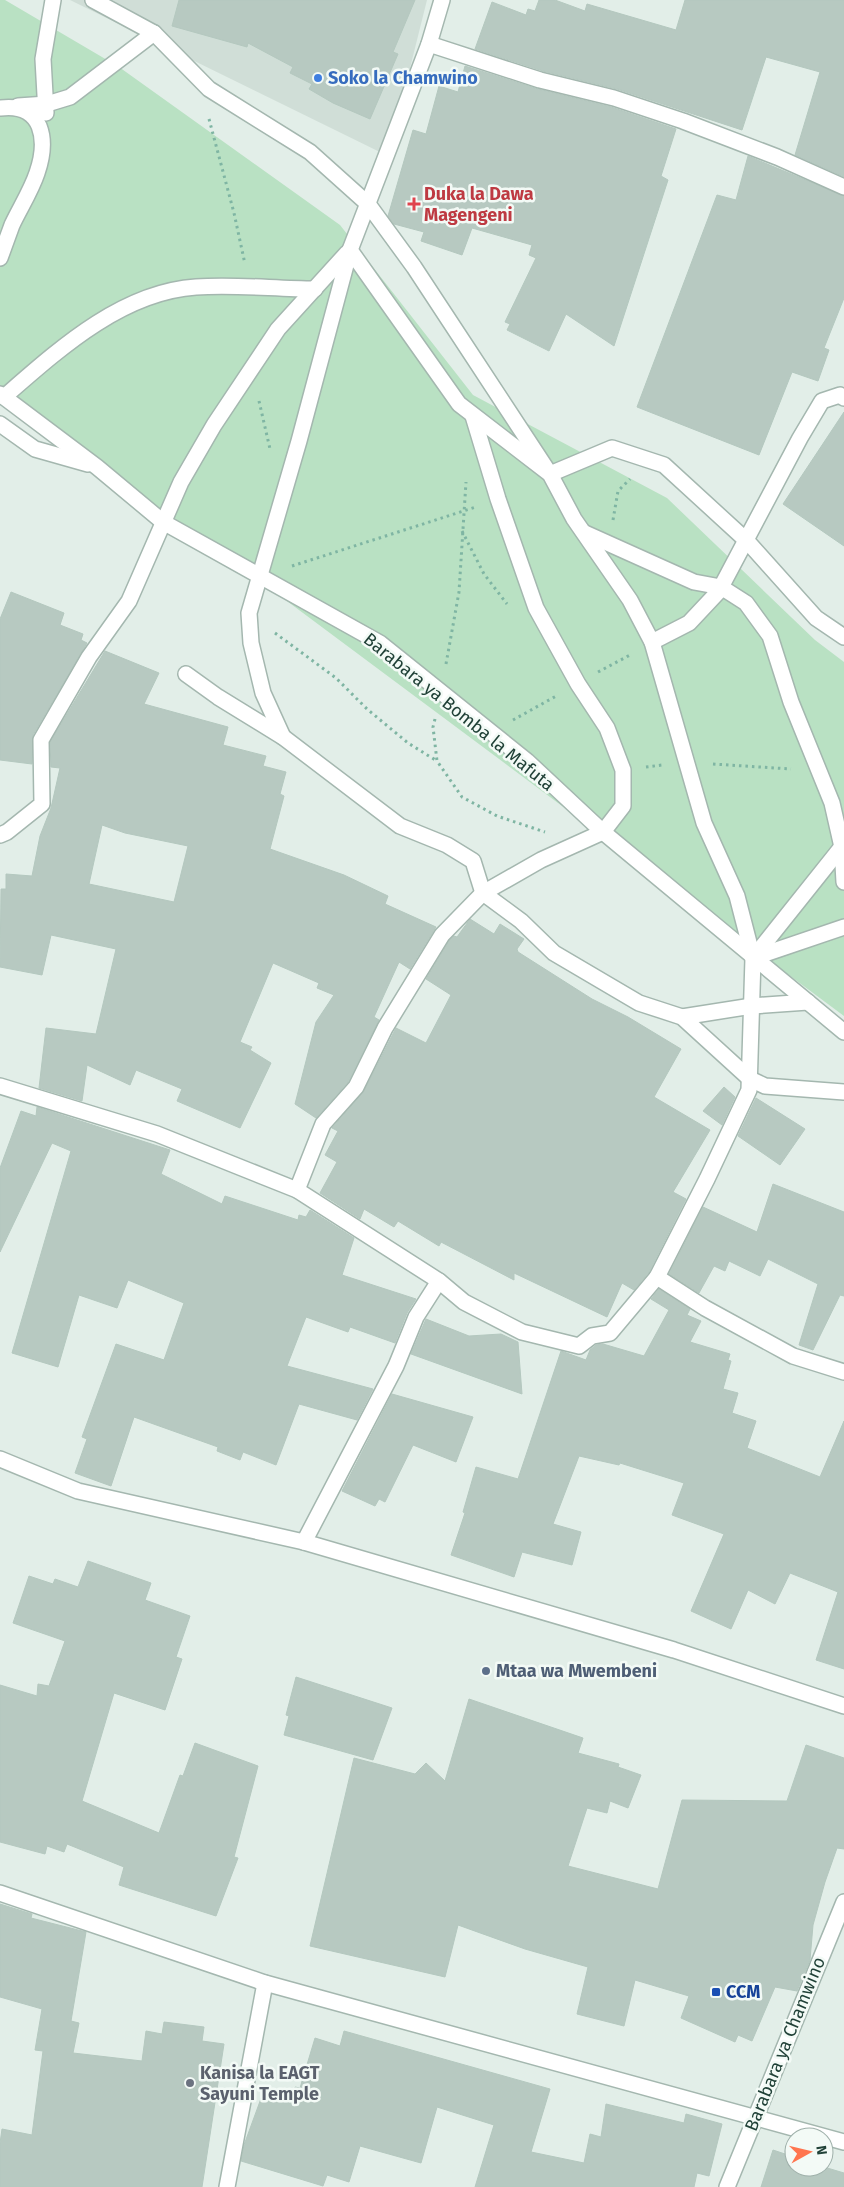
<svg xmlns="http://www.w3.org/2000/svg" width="844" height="2187" font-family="'Fira Sans',sans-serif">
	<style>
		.built { fill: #d0ded7 }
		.green { fill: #b9e1c3 }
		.building { fill: #b7c9c1; stroke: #b4c8bf; fill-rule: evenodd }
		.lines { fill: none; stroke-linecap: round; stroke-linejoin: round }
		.minor-casing { stroke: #a4b7af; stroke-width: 18 }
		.path { stroke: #7fb5a3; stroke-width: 3; stroke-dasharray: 2.5 4; stroke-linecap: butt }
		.minor { stroke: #fff; stroke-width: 15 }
		.shop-dot { fill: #3f7fe0; stroke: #f3faf6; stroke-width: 2 }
		.health-dot { fill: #e0444e; stroke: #f3faf6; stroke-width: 2 }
		.service-dot { fill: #5c6f8a; stroke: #f3faf6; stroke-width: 2 }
		.transit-dot { fill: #1a4fb4; stroke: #f3faf6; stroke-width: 2 }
		.worship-dot { fill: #6b7280; stroke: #f3faf6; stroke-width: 2 }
		.labels { text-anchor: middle; stroke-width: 5; stroke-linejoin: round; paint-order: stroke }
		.shop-label { font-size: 18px; font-weight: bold; fill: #366cbe; stroke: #f3faf6; text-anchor: start }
		.health-label { font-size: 18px; font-weight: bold; fill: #be3a42; stroke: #f3faf6; text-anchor: start }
		.street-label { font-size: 18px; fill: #204137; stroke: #f3faf6 }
		.service-label { font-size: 18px; font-weight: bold; fill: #4e5e75; stroke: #f3faf6; text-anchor: start }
		.transit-label { font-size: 18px; font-weight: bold; fill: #164399; stroke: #f3faf6; text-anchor: start }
		.worship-label { font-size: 18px; font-weight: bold; fill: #5b616d; stroke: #f3faf6; text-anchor: start }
	</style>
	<rect width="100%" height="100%" fill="#e2eee8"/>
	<path class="built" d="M70,0h357l-39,156z"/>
	<path class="green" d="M0,0h5l114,67 221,158 133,170 194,103 148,142 29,22v354l-612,-456 -232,-166z"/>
	<g class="building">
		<path d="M179,0h236l-22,52 5,2 -28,65 -37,-16 -24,-14 3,-5 -22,-11 3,-6 -45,-24 -1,4 -75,-21z"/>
		<path d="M539,0h16l30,11 2,-7 89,26 9,-30h159v177l-49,-22 25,-83 -54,-15 -24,73 -125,-41 -74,-18 -68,-22 17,-47 34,13 2,-6 7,2z"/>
		<path d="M465,66l73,23 73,18 65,22 -15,47 7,4 -54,166 -48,-32 -17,37 -42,-21 3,-6 -5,-2 31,-64 -7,-3 3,-10 -60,-17 -10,27 -41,-14 3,-9 -30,-8 -6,-8 25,-86 13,4 13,-48 19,6z"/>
		<path d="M748,156l96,40v102l-20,50 5,2 -11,31 -26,-9 -33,83 -122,-48 80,-212 19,5z"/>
		<path d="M844,412v134l-61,-42z"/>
		<path d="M11,592l53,21 -4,12 23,9 -2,6 6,3 -54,92 -1,29 -32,-4v-141z"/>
		<path d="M105,651l54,22 -15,31 84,23 -5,18 43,11 -3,10 23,6 -6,22 4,2 -14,53 74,26 44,21 -3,8 51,23 -26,42 -11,-7 -25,55 5,3 -31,62 -32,36 -21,-14 21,-82 18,-27 -17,-7 2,-5 -46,-20 -33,79 12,5 -2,3 21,13 -31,65 -63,-27 5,-12 -46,-19 -6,15 -43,-20 -5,36 -43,-13 7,-60 50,6 20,-85 -65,-14 -9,40 -42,-8 1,-78h5v-15l26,2 8,-40 11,-28 9,-40 -9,-1 -1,-25zM102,825l23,8 63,13 -14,56 -85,-18z"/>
		<path d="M470,919l24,15 6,-10 24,15 -7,10 1,3 74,47 36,18 53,32 -27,48 56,33 -37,62 13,7 -37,73 -15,18 -12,-7 -15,34 -93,-44v7l-73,-38 -2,4 -41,-25 -4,6 -30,-18 -4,10 -40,-26 17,-31 -12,-7 13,-24 -6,-3 32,-37 32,-63 30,15 25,-48 -25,-16 23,-38 5,-5 3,1z"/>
		<path d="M724,1087l11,10 -13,28 -19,-14z"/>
		<path d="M756,1098l49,31 -25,36 -42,-29z"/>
		<path d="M37,1107l133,43 -9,24 61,30 3,-8 73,24 1,-5 7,2 4,-7 44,28 -12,37 74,24 -9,14 -12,30 -45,-16 -2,5 -42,-15 -19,49 86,23 -16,31 -58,-16 -23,61 -33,-13 -3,8 -23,-9 1,-4 -84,-30 -23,69 -36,-13 12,-34 -5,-2 34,-93 48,16 20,-57 -56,-23 -11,28 -38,-13 -21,72 -46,-14 59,-202 -19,-8 -52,109v-84l21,-57 15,5z"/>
		<path d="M773,1184l71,28v84l-4,-1 -27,55 -14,-5 19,-61 -50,-25 -8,17 -31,-15 -4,10 -11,-5 -15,27 -30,-19 34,-67 54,25z"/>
		<path d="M659,1289l31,20 -3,6 14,6 -11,21 40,12 -2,6 3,1 -8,28 15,4 -6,20 24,8 -9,27 73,29 24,-56v248l-28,-9 22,-68 -48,-19 -15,31 -27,-14 -17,39 -40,-18 33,-77 -52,-19 12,-32 -64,-20 -1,2 -40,-9 -26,68 28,8 -9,33 -50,-13 -8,25 -63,-22 14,-42 -2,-1 13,-45 42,12 43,-128 25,9 4,-10 6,-5 7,-1 41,12 25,-46 -18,-11z"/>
		<path d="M426,1319l43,17 32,-2 17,8 4,52 -111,-40z"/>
		<path d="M392,1394l81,23 -17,45 -43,-17 -28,57 -6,-3 -4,7 -33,-15z"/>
		<path d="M88,1561l63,22 -6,17 45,16 -14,41 6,2 -17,51 -51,-17 -32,108 77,32 21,-58 3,1 12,-33 63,23 -24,91 4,1 -22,58 -97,-31 5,-18 -57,-23 -3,8 -17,-6 -2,8 -45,-12v-157l37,11 1,-12 11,2 16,-45 -52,-18 16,-47 24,8 2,-5 23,8z"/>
		<path d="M296,1677l96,31 -19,52 -89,-25 5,-19 -3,-1z"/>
		<path d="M469,1699l114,39 -5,15 41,11 -1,3 23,8 -13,33 -18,-7 -3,12 -20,-5 -19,58 90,23 24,-89 105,1 19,-56 38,13v91l-7,-1 -12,34 -12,43 -3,35 -13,31 -22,-4 -23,54 -14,-6 -3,7 -54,-24 8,-22 -54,-16 -11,46 -47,-12 11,-47 -63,-18 -67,-24 -13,52 -135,-31 44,-188 61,16 11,-11 19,18z"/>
		<path d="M0,1904l32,10 -1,4 55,14 -15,89 8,2 -6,30 69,8 4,-30 16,3 2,-12 40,5 -2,14 22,3 -22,143h-202v-44l2,-14 30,6 11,-84 -8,-1 7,-41 -42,-12z"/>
		<path d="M344,2031l206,58 -19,63 53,11 6,-29 11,3 5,-33 78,19 2,-9 36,10 -13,52 -12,-3 -3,14h-219l19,-62 -57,-18 -16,56 -61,-17 -11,36 -22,-7 -4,11 -82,-25 3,-16 19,-52 27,10 5,-16 5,1 15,-50 25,8z"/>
		<path d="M773,2150l21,7v10h30l20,6v14h-83z"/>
	</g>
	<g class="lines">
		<defs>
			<g id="minor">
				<path d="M93,0l61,33 55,56 101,63 58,52 46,63 136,207 62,-26 52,17 83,76 69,77 28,19"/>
				<path d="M429,44l111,36 74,18 69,23 94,36 67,30"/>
				<path d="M18,106l29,-2 23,-7 84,-64"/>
				<path d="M0,108c44,-6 48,33 37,65 -6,18 -17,35 -25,52 -4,11 -8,22 -12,33"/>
				<path d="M46,113l-3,-54 10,-59"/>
				<path d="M0,394l97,73 66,55 217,121 147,118 76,71 241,200"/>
				<path d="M4,397c54,-47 117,-105 192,-110 39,-3 79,2 119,2"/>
				<path d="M0,424l35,25 53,15"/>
				<path d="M585,533l109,49 27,5 25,16 24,33 21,66 41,101 10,44 2,35"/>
				<path d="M652,642l37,-19 30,-32 81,-153 22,-37 18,-6 4,3"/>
				<path d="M186,674l32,23 65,40 117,89 47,19 26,16 10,32 38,28 33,32 85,50 43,14 68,62 15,7 79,6"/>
				<path d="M283,737l-20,-44 -12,-50 -2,-30 50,-172 51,-191 79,-206 13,-44"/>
				<path d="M0,835l7,-3 35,-28 -1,-64 48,-83 40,-56 52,-119 33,-57 64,-96 69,-76"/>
				<path d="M753,958l91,-114"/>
				<path d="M753,958l91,-31"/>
				<path d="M682,1017l70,-11 56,-4"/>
				<path d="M0,1086l157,48 140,56 142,91"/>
				<path d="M297,1190l26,-66 33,-37 29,-59 57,-93 41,-42 58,-33 62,-28 20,-26v-36l-16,-42 -29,-44 -42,-76 -38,-109 -25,-83"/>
				<path d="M657,1277l48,31 88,48 51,16"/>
				<path d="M0,1459l78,32 226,51 370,108 170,56"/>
				<path d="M304,1542l92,-176 20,-49 23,-36 25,21 58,30 57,14 13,-10 18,-3 47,-56 50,-98 42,-89 4,-132 -16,-62 -33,-73 -52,-181 -22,-42 -56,-81 -24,-45 -91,-70 -109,-154"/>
				<path d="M0,1893l265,90 579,159"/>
				<path d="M227,2187l38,-204"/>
				<path d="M727,2187l117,-285"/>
			</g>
		</defs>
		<use href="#minor" class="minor-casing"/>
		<g class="path">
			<path d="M209,119l25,94 11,51"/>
			<path d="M259,401l11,48"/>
			<path d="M613,520l5,-29 12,-12"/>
			<path d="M462,531l22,43 23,30"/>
			<path d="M292,566l184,-59"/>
			<path d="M275,633l61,45 31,31 41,34 29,18"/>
			<path d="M446,664l13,-72 7,-110"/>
			<path d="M598,672l32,-17"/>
			<path d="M435,719l-2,8 4,34 25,36 35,19 48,16"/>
			<path d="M513,720l45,-25"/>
			<path d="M713,764l78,5"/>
			<path d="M646,767l16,-2"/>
		</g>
		<use href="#minor" class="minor"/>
	</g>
	<circle class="shop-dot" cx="318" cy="78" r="5"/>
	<path class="health-dot" d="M411.5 196.5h5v5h5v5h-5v5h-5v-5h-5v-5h5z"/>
	<circle class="service-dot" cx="486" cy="1671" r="5"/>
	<rect class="transit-dot" x="711" y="1987" width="10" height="10" rx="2.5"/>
	<circle class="worship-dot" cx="190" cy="2083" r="5"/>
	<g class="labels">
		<g class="shop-label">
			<text x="328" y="84">Soko la Chamwino</text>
		</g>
		<g class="health-label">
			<text x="424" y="200">Duka la Dawa<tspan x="424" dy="21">Magengeni</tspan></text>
		</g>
		<g class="street-label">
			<text transform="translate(459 712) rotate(39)" y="6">Barabara ya Bomba la Mafuta</text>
			<text transform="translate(785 2044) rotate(-68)" y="6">Barabara ya Chamwino</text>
		</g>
		<g class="service-label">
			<text x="496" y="1677">Mtaa wa Mwembeni</text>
		</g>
		<g class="transit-label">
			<text x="726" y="1998">CCM</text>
		</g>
		<g class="worship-label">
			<text x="200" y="2079">Kanisa la EAGT<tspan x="200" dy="21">Sayuni Temple</tspan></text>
		</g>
	</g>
	<g transform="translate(809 2152) rotate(82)"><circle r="24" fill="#f3faf6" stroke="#9fb0aa"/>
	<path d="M0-4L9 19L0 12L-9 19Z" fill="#ff754f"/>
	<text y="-8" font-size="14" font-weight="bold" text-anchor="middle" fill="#204137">N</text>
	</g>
</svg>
